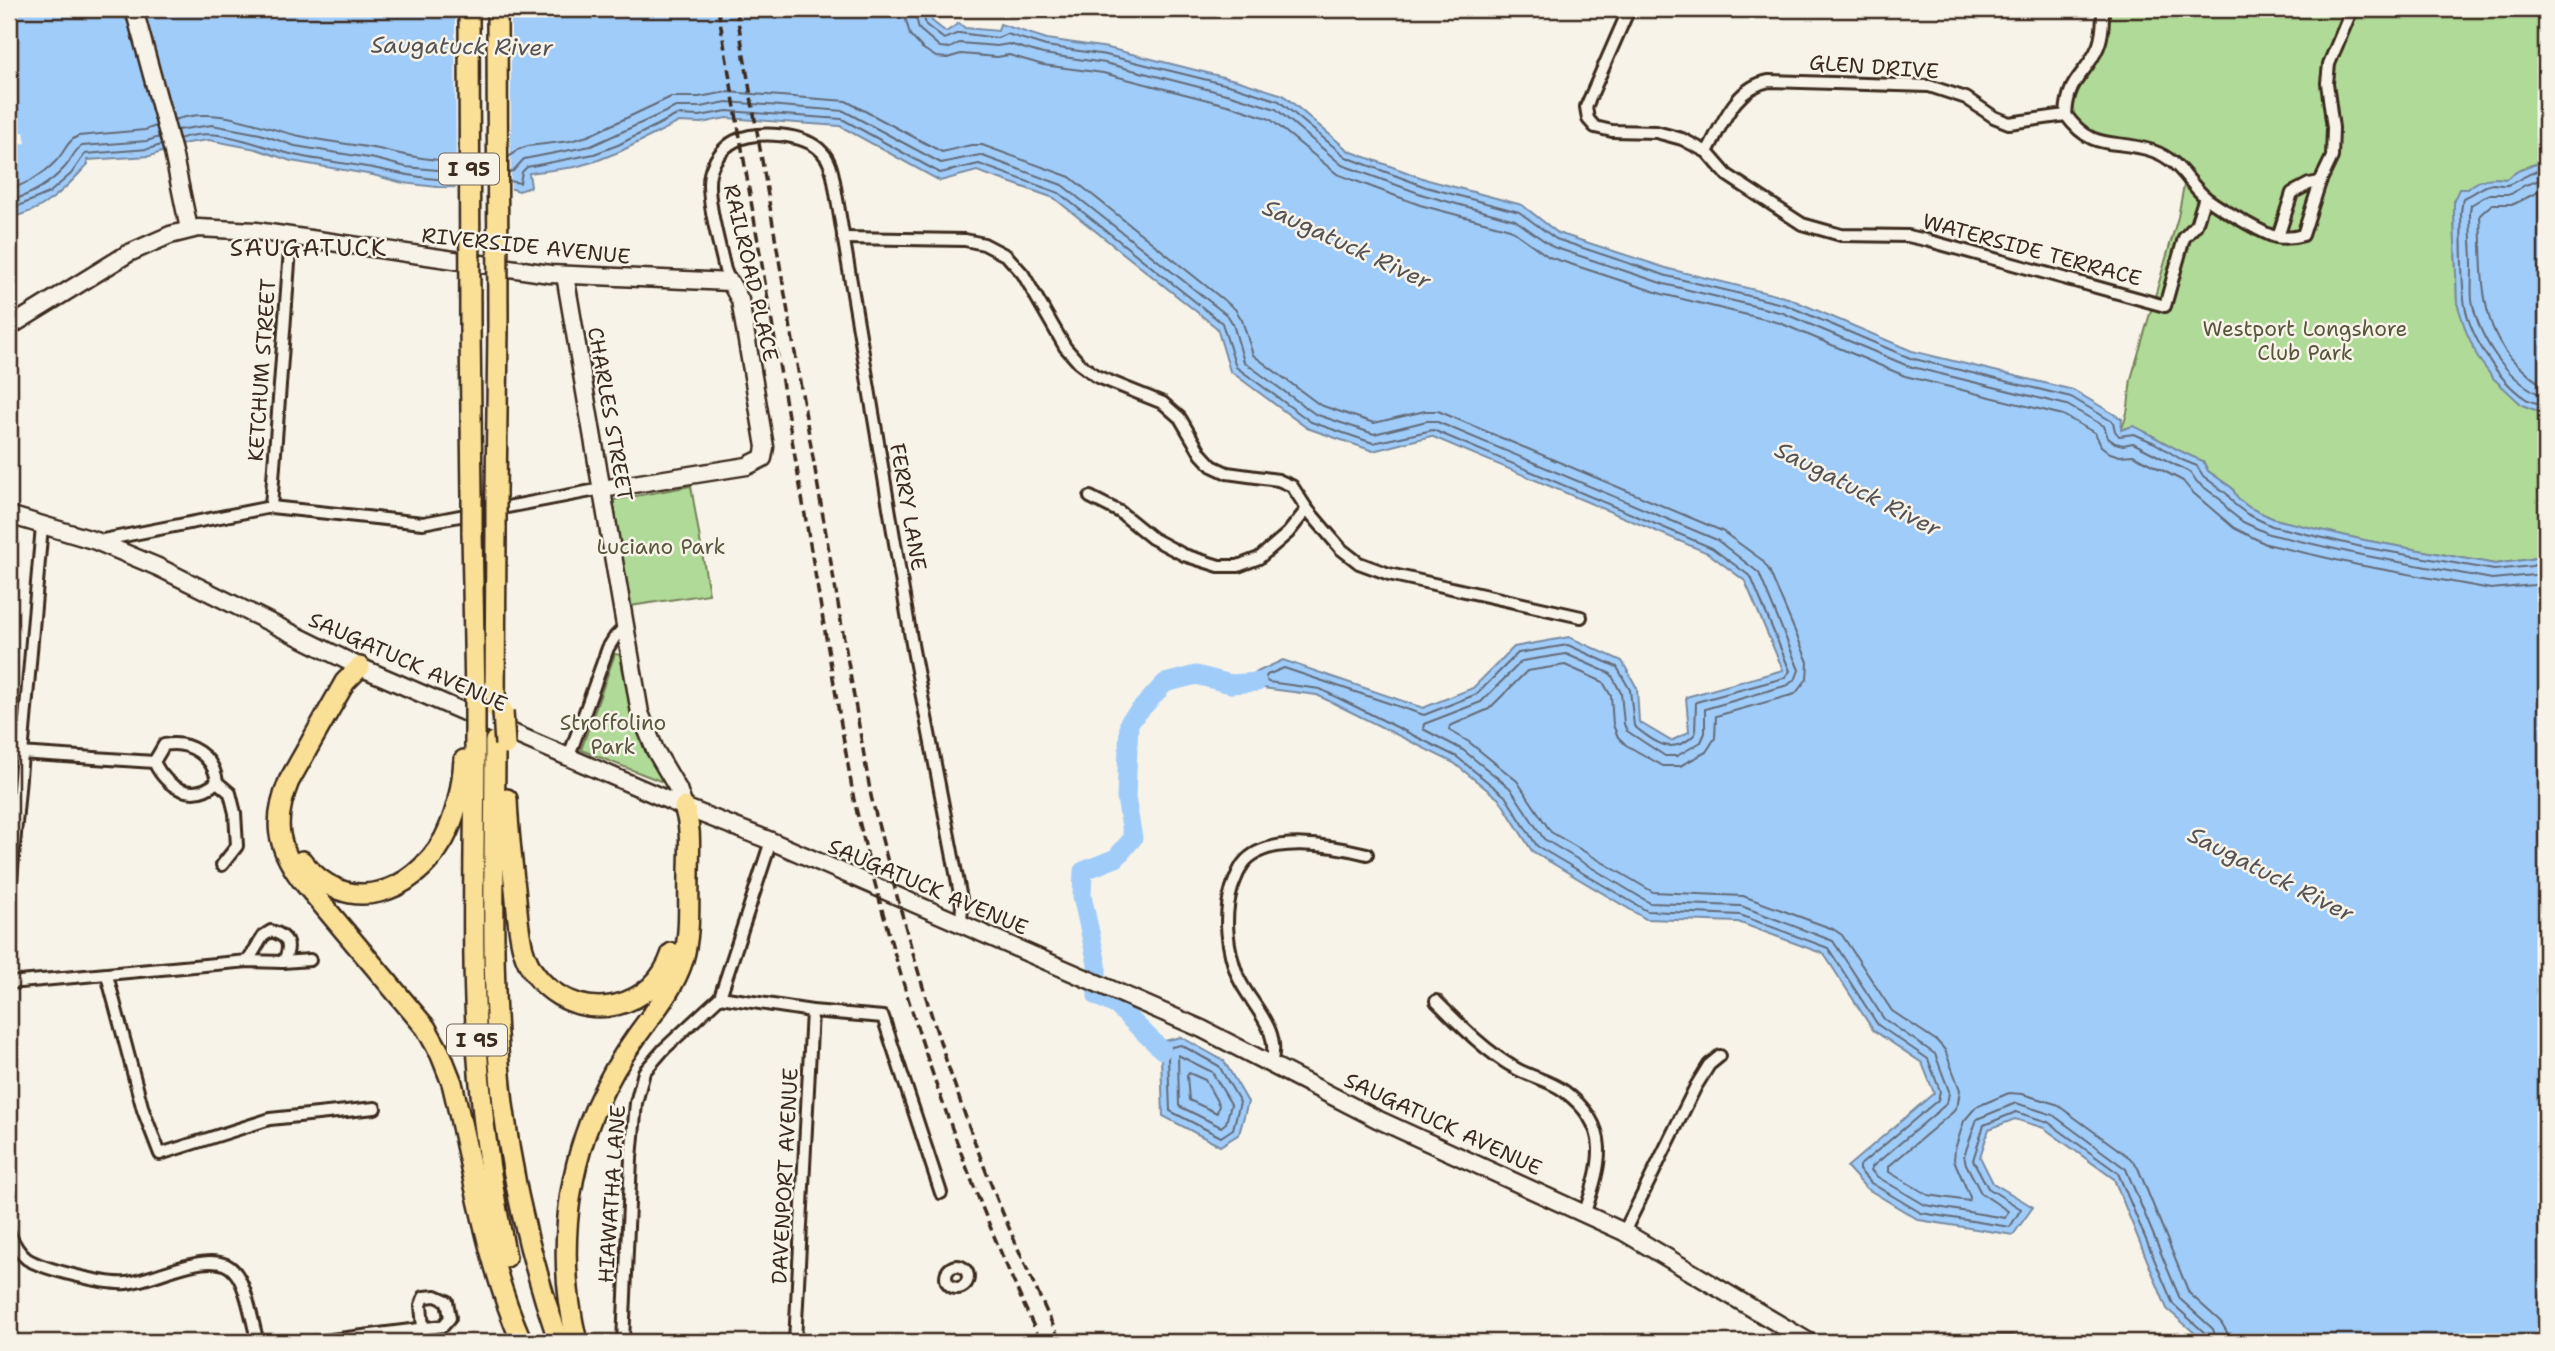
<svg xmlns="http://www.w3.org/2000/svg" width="2555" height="1351" font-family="'Shantell Sans',sans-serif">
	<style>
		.green { fill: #b0da97; stroke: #76825a; stroke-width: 2 }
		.water { fill: #a0ccfa; stroke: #788ba2; stroke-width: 2 }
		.pier { fill: #f7f3e8 }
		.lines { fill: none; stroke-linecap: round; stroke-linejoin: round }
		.shore { stroke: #636b76; stroke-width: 2 }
		.river { stroke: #a0ccfa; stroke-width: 19 }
		.street-casing { stroke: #3b2a1e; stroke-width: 16 }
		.secondary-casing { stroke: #3b2a1e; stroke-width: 21 }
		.highway-casing { stroke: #3b2a1e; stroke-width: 24 }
		.street { stroke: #f7f3e8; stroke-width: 10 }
		.secondary { stroke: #f7f3e8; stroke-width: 16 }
		.highway { stroke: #fadf96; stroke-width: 19 }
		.rail { stroke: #3b2a1e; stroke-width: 3.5; stroke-dasharray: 10 5; stroke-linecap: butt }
		.highway-bridge-casing { stroke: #3b2a1e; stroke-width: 24; stroke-linecap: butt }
		.highway-bridge { stroke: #fadf96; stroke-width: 19 }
		.labels { text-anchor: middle; stroke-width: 5; stroke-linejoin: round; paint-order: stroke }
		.shield { fill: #f7f3e8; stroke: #73665b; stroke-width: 2 }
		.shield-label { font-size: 19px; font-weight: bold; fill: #3b2a1e }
		.street-label { font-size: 21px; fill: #3b2a1e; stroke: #f7f3e8 }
		.park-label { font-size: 21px; fill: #58563c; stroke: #f7f3e8 }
		.water-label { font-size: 23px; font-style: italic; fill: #545255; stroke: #f7f3e8 }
		.quarter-label { font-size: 24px; letter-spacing: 2px; fill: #3b2a1e; stroke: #f7f3e8 }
	</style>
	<rect width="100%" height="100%" fill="#f7f3e8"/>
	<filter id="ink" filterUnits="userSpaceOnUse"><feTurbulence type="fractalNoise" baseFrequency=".0143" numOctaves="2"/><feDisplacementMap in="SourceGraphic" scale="14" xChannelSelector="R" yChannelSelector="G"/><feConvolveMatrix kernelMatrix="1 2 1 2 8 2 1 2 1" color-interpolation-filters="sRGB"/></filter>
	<g filter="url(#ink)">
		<g class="green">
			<path d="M2104,9h442v154c-14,-1 -29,8 -40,16 -23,-3 -35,8 -52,21v12l3,91 53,90 12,12 24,9v140l-15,5 -36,5 -131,-24 -90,-21 -24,-11 -12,-9 -6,-11 -24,-17 -5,-10c-25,-9 -46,-24 -70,-35l-12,4c9,-19 7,-30 10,-51l47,-162 6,-32 -14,-25 -26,-16 -50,-9 -14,-7 -10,-15 5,-24 18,-23 15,-35 1,-16z"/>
			<path d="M691,486l18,108 -79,12 -17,-106z"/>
			<path d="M615,654l5,1c7,46 22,86 43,127l-82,-32z"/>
		</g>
		<g class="water">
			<path d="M9,9h111l9,15 19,-7 -2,-8h783l3,12 14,11 13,-9 6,5 33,3 2,-7 47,15 61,9 131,33 44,14 66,56 79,29 94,25 36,28 111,36 119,29 124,53 161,39 49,29 -1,11 12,-4c24,11 45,26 70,35l5,10 24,17 6,11 12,9 24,11 90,21 131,24 36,-5 15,-5v788h-341l-38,-33 -53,-130 -70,-51 -29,-9 -26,10 -9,28 13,26 40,24 -20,28 -94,-15 -53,-32 -19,-21 87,-74 -12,-30 -49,-33 -49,-76 -86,-32 -92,-3 -114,-68 -32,-51 -46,-37 -137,-68 -86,-11 52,-24 140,48 50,-20 41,-41 55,-10 53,24 15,27 2,34 32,19 18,-9 -3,-35 97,-27 -38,-89 -37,-28 -277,-117 -58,15 -66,-23 -77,-57 -13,-43 -163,-130 -77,-27 -37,10 -100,-55 -114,-8 -25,5 -22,-1 -58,29 -25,10 -21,6 -46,6 2,14 -12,4 -10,-3 -72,-1 -34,-4 -30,-8 -82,-14 -35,-12 -47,-9 -22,3 -37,13 -63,4 1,4c-21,23 -46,50 -79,53z"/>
			<path d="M2541,162l5,1v251l-24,-9 -29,-27 -15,-20 -12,-27 -9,-28 -3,-91v-12l5,-11h9c11,-11 23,-12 38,-10l12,-8z"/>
			<path d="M1181,1037l43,24 24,41 -9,32 -19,12 -57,-30 -2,-60 3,-15z"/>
		</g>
		<g class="pier">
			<path d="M455,9h56v183l-55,-1z"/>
			<path d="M24,132l2,11 -17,2v-12z"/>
		</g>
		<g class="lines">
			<g class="shore">
				<path d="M903,9l7,26 12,13 14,9 11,1 14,-4 36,3 12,-2 34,10 60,8 128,33 39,13 67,55 83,31 90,24 39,28 113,37 118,29 125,53 158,39 32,18 6,13 9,7 10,3 13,-1 50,26 8,10 43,37 32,16 92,21 133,24 43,-4 12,-3"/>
				<path d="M914,9l5,20 21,18 10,1 9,-5 38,3 12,-2 34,10 62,9 129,33 42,13 66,56 82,30 91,25 38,27 111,37 119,29 125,53 159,39 37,21 4,12 7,5 8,2 10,-2 58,30 6,9 24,18 8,11 14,11 26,12 92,21 131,24 42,-4 12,-4"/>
				<path d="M922,9l4,16 18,14 15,-6 38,5 10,-4 39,12 60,9 130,32 43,14 67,56 80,30 93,25 37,27 111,37 119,29 124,53 161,39 42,25 2,9 4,5 15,-2 21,9 27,17 15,6 6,10 24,18 7,10 13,10 25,12 90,21 132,23 38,-4 14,-5"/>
				<path d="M174,120c44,-15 83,7 126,16 26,6 53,8 79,13 27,7 51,12 79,12"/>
				<path d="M177,130l35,-5 48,9 35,12 80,13 31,8 52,5"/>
				<path d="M179,139c40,-14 77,7 115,16 26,6 53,8 79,13 29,6 55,12 85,12"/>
				<path d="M509,157l8,-7 11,-4 42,-5 18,-5 83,-39h28l28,-5 119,9 96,51 29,-7h11l88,32 165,132 7,11 11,35 67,50 54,18 51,-12h13l284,120 40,29 7,10 39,92 -1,17 -12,15 -79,22 -1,22 -9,14 -26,14h-17l-37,-21 -8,-8 -5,-12 -2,-29 -8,-14 -38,-17 -38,6 -38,38 -39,17 -1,4 20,12 48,39 34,51 102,60 90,4 90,33 9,6 50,76 45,30 8,9 15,40 -2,13 -5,9 -64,54v6l39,23 41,6 1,-4 -16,-37 1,-11 9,-28 12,-14 33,-14 13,1 34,10 74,54 8,10 51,125 32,29 6,10 1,10"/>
				<path d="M2546,169c-14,1 -24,10 -36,15 -6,3 -10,0 -17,0 -11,1 -19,11 -30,14l-2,14c1,29 0,59 3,87 3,33 34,82 62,100 6,3 14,5 20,7"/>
				<path d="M509,172l4,-1 11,-12 67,-13 85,-39h24l27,-5 117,9 97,52 39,-8 82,30 166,131 5,8 11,38 71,52 59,20 53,-13h8l282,119 42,33 40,97 -3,8 -8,7 -83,24v24l-4,9 -24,14h-12l-38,-25 -3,-7 -3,-31 -10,-19 -45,-20 -44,7 -41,41 -57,22 -1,5 40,21 47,38 34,51 106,64 91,3 92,35 51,78 51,35 14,37 -1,8 -4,7 -72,61 -1,3 5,6 49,29 80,13 3,-7 -27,-18 -15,-29 -2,-8 13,-37 39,-16 37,12 73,54 54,130 33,30 4,13"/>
				<path d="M2546,178l-21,7 -14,9h-22l-18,11 -1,7c0,19 2,37 2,55 0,11 -1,23 0,33 7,40 37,83 74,97"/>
				<path d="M509,181l11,2 2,-11 5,-5 67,-13 24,-9 59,-30 23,1 27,-5 115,8 98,54 39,-9 80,29 163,130 14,44 75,55 62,21 60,-13 279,118 39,29 39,94 -6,7 -88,24 -1,32c-22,23 -40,9 -61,-8l-4,-36 -13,-23 -49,-22 -50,8 -41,41 -53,21 -140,-47 -17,7 -2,4 3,3 52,7 137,68 48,39 32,50 110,65 93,4 88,33 50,77 50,34 12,32 -2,9 -79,66v4l12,13 50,30 89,14 11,-18 -33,-21 -15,-28 11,-35 32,-13 32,10 70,51 55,131 33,30 3,8"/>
				<path d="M2546,188l-32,16h-22l-12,11c3,53 -4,113 40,152 9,8 15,15 26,19"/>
				<path d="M9,190c18,-7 33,-14 47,-29 9,-9 10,-19 22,-25l67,-6 11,-4"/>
				<path d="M9,201c22,-6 41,-17 56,-34 7,-7 8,-16 17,-21l65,-5 12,-4"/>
				<path d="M9,210l40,-17 22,-19 14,-20 63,-5 13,-4"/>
				<path d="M1181,1045l38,21 21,36 -7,27 -12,8 -51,-26 -2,-53 3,-11z"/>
				<path d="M1178,1055l34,17 19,32 -5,19 -5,4 -42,-21z"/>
				<path d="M1189,1073l16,7 14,25 -2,8 -28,-13 -2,-24z"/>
			</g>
			<path class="river" d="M1162,1050l-45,-44 -20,-10v-32l-15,-68 1,-25 33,-13 17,-20 -7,-40 3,-76 36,-39 31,-8 35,9 26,-2"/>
			<defs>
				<g id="street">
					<path d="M1629,9l-43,98 2,12 7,8 17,4 44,1 26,7 25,13 20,23 75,49 39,11 67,1 18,4 239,66 19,-68 12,-13 9,-28"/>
					<path d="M2103,9c0,12 0,26 -5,38 -13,30 -30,30 -32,68 27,38 49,23 87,36 26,9 34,30 52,46 11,9 58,37 71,40 10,2 17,1 27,-2l17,-53 12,-25 1,-29 -6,-45 2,-19 23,-55"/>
					<path d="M1707,152c15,-27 28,-65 62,-71l160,5 37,12 28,19 15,6 57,-8"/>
					<path d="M2278,237l14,-44 17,-9 11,-2"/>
					<path d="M843,238l122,2 19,4 23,12 16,18 42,73 14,16 17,13 67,27 17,15 21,36 11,12 15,7 51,7 14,6 15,23 34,40 18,14 30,11 192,43"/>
					<path d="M730,282l-5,-12c-5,-23 -20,-75 -15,-96 3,-13 13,-27 25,-33 22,-11 70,-8 87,11 8,8 10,19 12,29l79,469 49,254 -1,20"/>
					<path d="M1090,497l30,15 32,26 32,17 35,11h19l21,-8 29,-25 19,-24"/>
					<path d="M271,507l20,-271"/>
					<path d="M98,541l173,-34 152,16 179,-34"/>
					<path d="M20,753l134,9 10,-17c25,-5 50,11 53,37 -25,21 -50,6 -63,-20"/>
					<path d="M569,756l39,-108 7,-11 10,-10"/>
					<path d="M217,782l13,11 5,20 2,33 -15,19"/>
					<path d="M9,903l33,-377"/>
					<path d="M283,962l27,-2"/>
					<path d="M107,975l36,135 17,44 110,-35 105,-11"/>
					<path d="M9,983l239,-22 35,1c9,-16 6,-26 -12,-31l-8,5 -15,25"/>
					<path d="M720,997l92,14 71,6 58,176"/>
					<path d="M1436,1001c24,24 49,50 79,67 15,9 34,12 49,23 49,36 37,72 21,121"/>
					<path d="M1271,1063c11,-34 -20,-57 -33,-86 -11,-28 -15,-61 -6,-89 3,-8 6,-17 11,-24 23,-31 92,-18 124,-10"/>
					<path d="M1624,1232l72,-146 13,-21 11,-9"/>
					<path d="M9,1233c4,9 10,20 18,26 16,10 80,26 99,24 28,-2 87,-37 108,-12 13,14 18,52 24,71"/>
					<circle cx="957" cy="1277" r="11"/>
					<path d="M315,1342l128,-16 7,-8 -3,-17 -11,-5 -12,1 -3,8 2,23"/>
					<path d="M623,1342l8,-184 5,-55 8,-31 20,-23 56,-52 51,-156"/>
					<path d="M795,1342l17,-331"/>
					<path d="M2000,1342h12"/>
				</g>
				<g id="secondary">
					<path d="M134,9l39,143 16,77"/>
					<path d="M565,275l75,438 15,37 23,39 6,18"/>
					<path d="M9,327l120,-74 41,-18 28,-7 58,3 294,43 180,8 10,18 25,147 -2,11 -16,8 -145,23"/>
					<path d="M9,515l87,26 62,26 202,100 324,140 87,34 431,188 175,90 247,113 185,110"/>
				</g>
				<g id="highway">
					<path d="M470,328l2,171"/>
					<path d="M496,494l2,-166"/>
					<path d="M472,531l3,168"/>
					<path d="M360,667l-15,15 -56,99c-16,39 -13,64 12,98l125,149 15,27 11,28c21,86 34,178 70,259"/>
					<path d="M495,708l1,-181"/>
					<path d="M475,732c0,113 -5,228 4,341 5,62 14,123 27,184"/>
					<path d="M495,741c0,120 -6,243 8,363 10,81 29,161 56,238"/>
					<path d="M507,799c1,27 4,54 7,81 3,22 3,47 9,69 11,40 53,65 93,56 28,-7 47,-25 56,-52"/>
					<path d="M302,861c44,57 110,34 142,-22 13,-25 18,-52 20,-79"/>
					<path d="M577,1342c-19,-78 -13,-161 19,-235 11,-25 24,-48 40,-70 17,-24 38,-48 47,-77 8,-27 5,-57 6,-85 0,-23 3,-47 -5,-68"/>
				</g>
			</defs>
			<use href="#street" class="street-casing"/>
			<use href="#secondary" class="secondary-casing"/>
			<use href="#highway" class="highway-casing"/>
			<use href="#street" class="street"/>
			<use href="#secondary" class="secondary"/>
			<use href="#highway" class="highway"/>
			<g class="rail">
				<path d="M718,9l136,791c44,186 105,368 187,542"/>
				<path d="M736,9l135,787c25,100 52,199 86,296 29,86 65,169 104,250"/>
			</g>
			<defs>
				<g id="highway-bridge">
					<path d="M469,9l1,319"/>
					<path d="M497,9l1,319"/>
					<path d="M472,499v32"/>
					<path d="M496,527v-33"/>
					<path d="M475,699v33"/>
					<path d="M503,711l2,34"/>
				</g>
			</defs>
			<use href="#highway-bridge" class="highway-bridge-casing"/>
			<use href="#highway-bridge" class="highway-bridge"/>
		</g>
	</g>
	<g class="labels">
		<g class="shield">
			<rect x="439" y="153.5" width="60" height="31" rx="5"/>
			<rect x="447" y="1024.5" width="60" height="31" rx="5"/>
		</g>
		<g class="shield-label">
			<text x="469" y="176">I 95</text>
			<text x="477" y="1047">I 95</text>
		</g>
		<g class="street-label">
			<text transform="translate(1874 67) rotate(4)" y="7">GLEN DRIVE</text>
			<text transform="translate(526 246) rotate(6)" y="7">RIVERSIDE AVENUE</text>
			<text transform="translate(2032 250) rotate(15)" y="7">WATERSIDE TERRACE</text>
			<text transform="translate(751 273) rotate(77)" y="7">RAILROAD PLACE</text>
			<text transform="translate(262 370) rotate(-86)" y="7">KETCHUM STREET</text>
			<text transform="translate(610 414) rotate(80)" y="7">CHARLES STREET</text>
			<text transform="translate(908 507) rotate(80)" y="7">FERRY LANE</text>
			<text transform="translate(408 662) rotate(24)" y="7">SAUGATUCK AVENUE</text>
			<text transform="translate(928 887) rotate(23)" y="7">SAUGATUCK AVENUE</text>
			<text transform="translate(1443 1124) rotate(25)" y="7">SAUGATUCK AVENUE</text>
			<text transform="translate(785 1176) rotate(-87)" y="7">DAVENPORT AVENUE</text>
			<text transform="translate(612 1194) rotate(-86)" y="7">HIAWATHA LANE</text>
		</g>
		<g class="park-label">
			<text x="2305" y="336">Westport Longshore<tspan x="2305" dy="24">Club Park</tspan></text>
			<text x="661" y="554">Luciano Park</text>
			<text x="613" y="730">Stroffolino<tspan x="613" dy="24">Park</tspan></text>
		</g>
		<g class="water-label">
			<text transform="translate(462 46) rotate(1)" y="8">Saugatuck River</text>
			<text transform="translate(1347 244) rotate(25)" y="8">Saugatuck River</text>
			<text transform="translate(1858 489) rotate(27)" y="8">Saugatuck River</text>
			<text transform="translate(2271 874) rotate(27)" y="8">Saugatuck River</text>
		</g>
		<g class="quarter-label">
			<text x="309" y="256">SAUGATUCK</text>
		</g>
	</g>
	<rect width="2555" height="1351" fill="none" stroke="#f7f3e8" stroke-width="35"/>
	<rect x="18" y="18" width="2520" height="1316" fill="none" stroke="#3b2a1e" stroke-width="2.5" filter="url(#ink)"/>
</svg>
